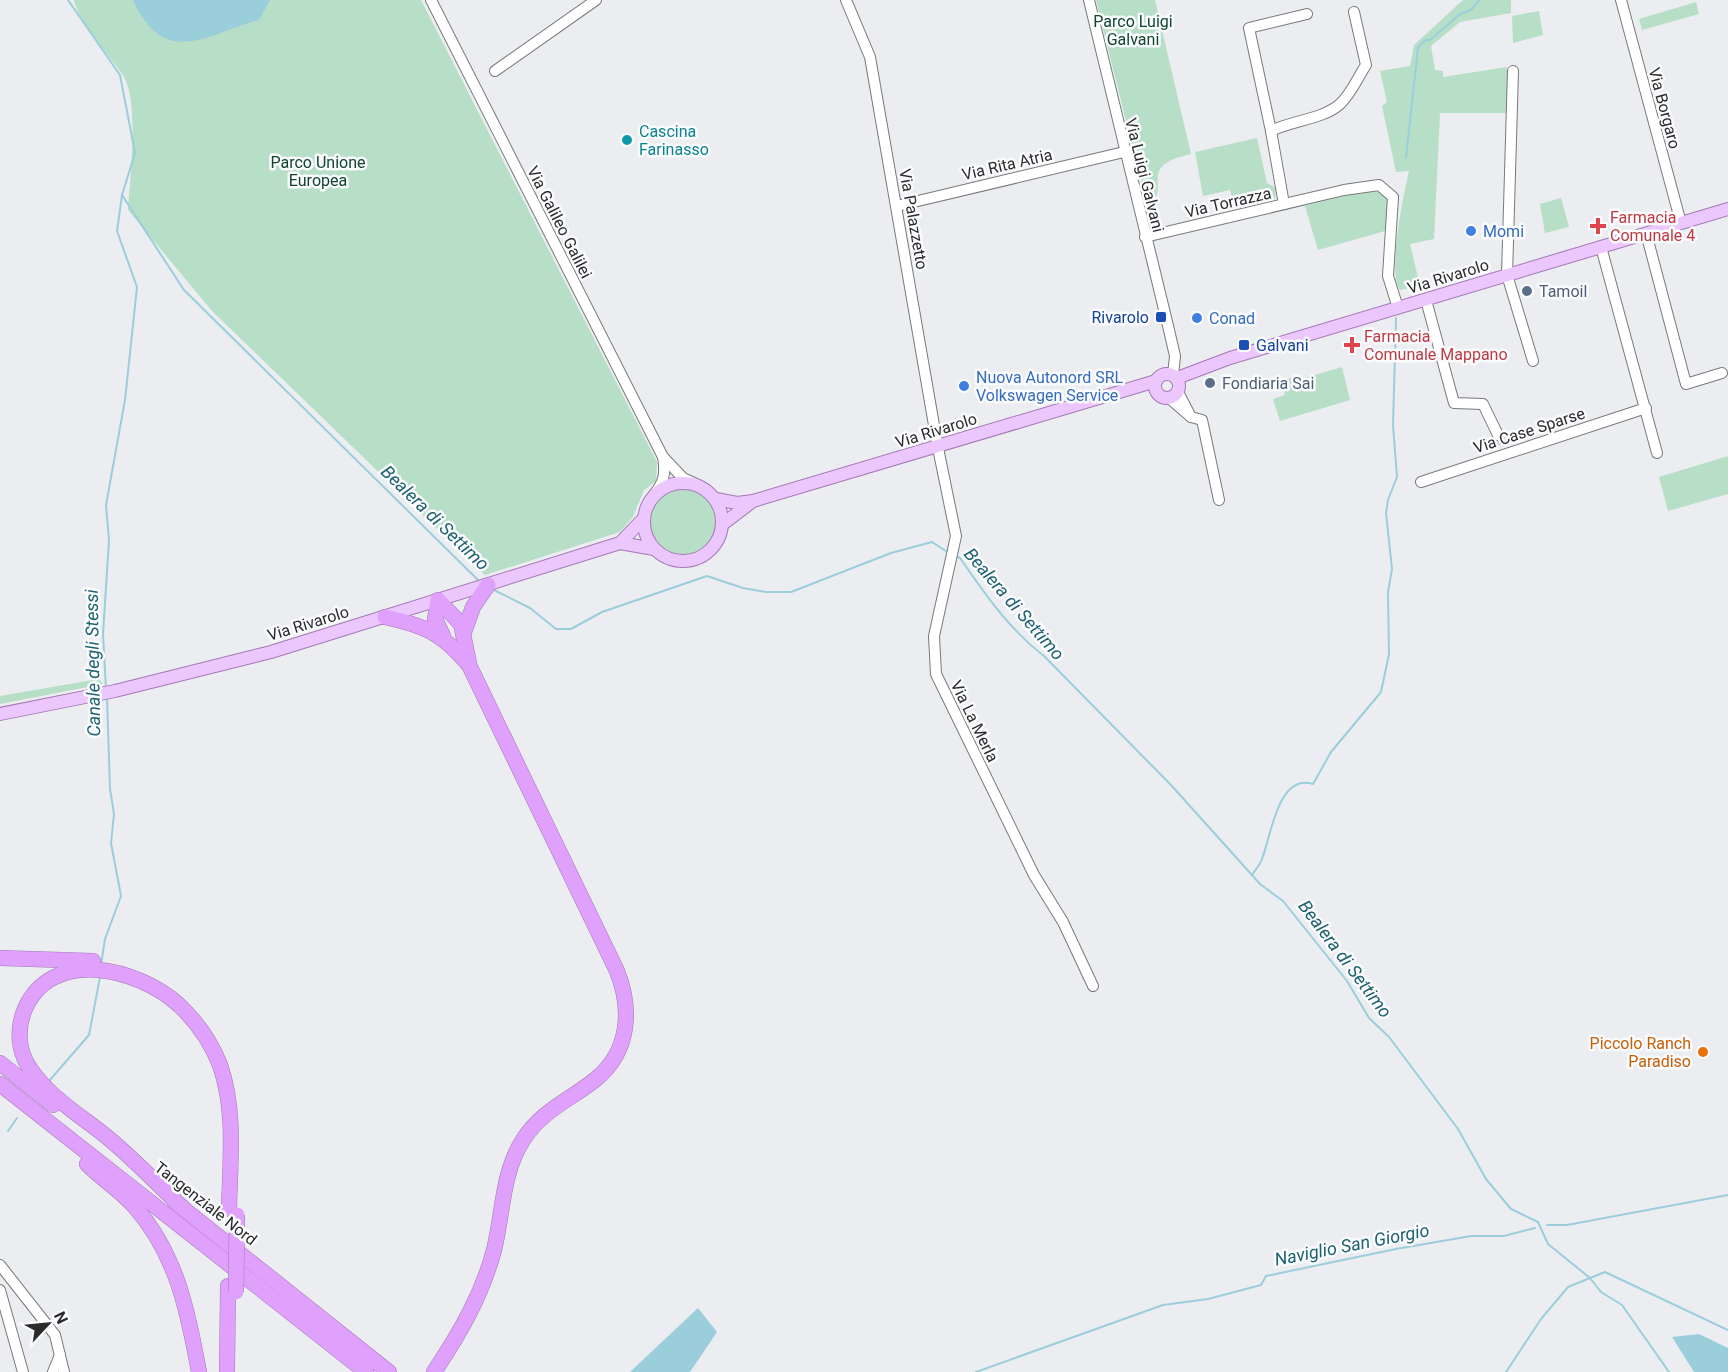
<svg xmlns="http://www.w3.org/2000/svg" width="1728" height="1372" font-family="Roboto,sans-serif">
	<style>
		.green { fill: #b7dec7 }
		.water { fill: #9bcedb }
		.lines { fill: none; stroke-linecap: round; stroke-linejoin: round }
		.stream { stroke: #9bcedb; stroke-width: 2 }
		.minor-tunnel { stroke: #c5c6c9; stroke-width: 10; stroke-dasharray: 10 5; stroke-linecap: butt }
		.minor-casing { stroke: #78797b; stroke-width: 12 }
		.major-casing { stroke: #a178b4; stroke-width: 14 }
		.highway-casing { stroke: #a178b4; stroke-width: 16 }
		.minor { stroke: #fff; stroke-width: 10 }
		.major { stroke: #ecc7fe; stroke-width: 12 }
		.highway { stroke: #e0a1fd; stroke-width: 15 }
		.highway-bridge-casing { stroke: #a178b4; stroke-width: 16; stroke-linecap: butt }
		.highway-bridge { stroke: #e0a1fd; stroke-width: 15 }
		.culture-dot { fill: #0f9aa8; stroke: #fafbfd; stroke-width: 2 }
		.health-dot { fill: #e0444e; stroke: #fafbfd; stroke-width: 2 }
		.shop-dot { fill: #3f7fe0; stroke: #fafbfd; stroke-width: 2 }
		.service-dot { fill: #5c6f8a; stroke: #fafbfd; stroke-width: 2 }
		.transit-dot { fill: #1a4fb4; stroke: #fafbfd; stroke-width: 2 }
		.food-dot { fill: #e8710a; stroke: #fafbfd; stroke-width: 2 }
		.labels { text-anchor: middle; stroke-width: 5; stroke-linejoin: round; paint-order: stroke }
		.park-label { font-size: 16px; fill: #11452d; stroke: #fafbfd }
		.street-label { font-size: 16px; fill: #2b2b2c; stroke: #fafbfd }
		.culture-label { font-size: 16px; fill: #0d838f; stroke: #fafbfd; text-anchor: start }
		.health-label { font-size: 16px; fill: #be3a42; stroke: #fafbfd; text-anchor: start }
		.shop-label { font-size: 16px; fill: #366cbe; stroke: #fafbfd; text-anchor: start }
		.service-label { font-size: 16px; fill: #4e5e75; stroke: #fafbfd; text-anchor: start }
		.transit-label { font-size: 16px; fill: #164399; stroke: #fafbfd; text-anchor: end }
		.food-label { font-size: 16px; fill: #c56008; stroke: #fafbfd; text-anchor: end }
		.water-label { font-size: 18px; font-style: italic; fill: #1e616f; stroke: #fafbfd }
	</style>
	<rect width="100%" height="100%" fill="#ecedf0"/>
	<g class="green">
		<path d="M74,0h347l236,462 -1,19 -12,9 -11,27 -13,15 -135,43 -273,-264 -84,-101c2,-31 11,-107 -4,-133 -15,-24 -43,-48 -50,-77z"/>
		<path d="M1096,0h59l36,154c-58,12 -16,36 -44,52z"/>
		<path d="M1463,0h48v13l-51,9 -29,24 4,24 8,1v6l64,-10v46h-67l-6,126 -24,5 10,42 -20,4c-13,-16 4,-98 9,-119l-13,1 -14,-66 5,-4 -7,-31 30,-5 4,-21z"/>
		<path d="M1696,2l3,12 -57,16 -3,-11z"/>
		<path d="M1539,11l4,24 -30,8 -1,-27z"/>
		<path d="M1257,138l10,45 9,5 -1,11 -26,3 -14,6 -5,-18 -27,6 -8,-44z"/>
		<path d="M1367,190l17,3 4,8 -3,30 -67,19 -13,-44z"/>
		<path d="M1561,198l8,29 -24,6 -5,-29z"/>
		<path d="M1342,367l8,33 -70,21 -7,-22 12,-4 -4,-14 16,-5 1,4z"/>
		<path d="M1728,456v38l-60,17 -9,-34z"/>
		<circle cx="683" cy="522" r="33"/>
		<path d="M99,679l4,5 -103,20v-8z"/>
	</g>
	<g class="water">
		<path d="M133,0h137l-11,20c-52,14 -94,50 -126,-20z"/>
		<path d="M698,1308l19,24 -27,40h-60z"/>
		<path d="M1699,1334l29,14v24h-34l-22,-35z"/>
	</g>
	<g class="lines">
		<g class="stream">
			<path d="M68,0l52,75 15,78 -13,42 -5,36 20,56 -12,113 -19,105 3,35 -6,94 3,55"/>
			<path d="M1406,158l12,-111 8,-7h4l30,-26 11,-4 8,-10"/>
			<path d="M122,195l62,95 295,291"/>
			<path d="M954,555l6,3c25,36 49,71 84,98l127,129 89,99 23,17 64,80 22,37 20,19 69,92 28,50 25,30 27,13 10,22 42,34 15,-6 123,58"/>
			<path d="M492,589l38,19 26,21h15l31,-17 105,-36 36,12 23,4h25l100,-39 41,-11 17,11"/>
			<path d="M1252,875c3,-5 8,-10 10,-16 9,-23 16,-86 51,-75l18,-32 50,-60 8,-38 -1,-62 4,-23 -6,-56 2,-13 9,-23 -4,-52 3,-107"/>
			<path d="M101,965l4,-26 16,-43 -10,-53 3,-29 -4,-25 -3,-92"/>
			<path d="M49,1081l40,-46 11,-58"/>
			<path d="M8,1131l9,-13"/>
			<path d="M1547,1225h20l161,-30"/>
			<path d="M976,1372l187,-67 45,-6 53,-14 5,-9 130,-27 75,-13h33l31,-8"/>
			<path d="M1506,1372l35,-53 27,-32 22,-9 11,14 21,13 47,67"/>
		</g>
		<path class="minor-tunnel" d="M1498,435l4,9"/>
		<defs>
			<g id="minor">
				<path d="M431,0l232,457 20,21 13,6"/>
				<path d="M846,0l24,57 68,391 18,88 -22,100 2,38 98,201 29,47 30,64"/>
				<path d="M1089,0l80,330 6,26 -2,19"/>
				<path d="M1621,0l60,223"/>
				<path d="M495,71l101,-71"/>
				<path d="M1513,71l-6,204 26,86"/>
				<path d="M1271,131l-22,-103 58,-14"/>
				<path d="M1284,204l-13,-73c19,-10 53,-12 69,-27 11,-10 18,-27 26,-39l-12,-53"/>
				<path d="M897,206l227,-54"/>
				<path d="M1646,233l40,151 36,-11"/>
				<path d="M1145,237l199,-47 35,-5 14,12 -5,79 10,32"/>
				<path d="M1601,247l56,206"/>
				<path d="M1426,300l28,103 29,1 15,31"/>
				<path d="M1178,392l13,25"/>
				<path d="M1169,398l22,19 11,3 17,80"/>
				<path d="M1421,482l225,-74"/>
				<path d="M653,496c11,-14 13,-22 10,-39"/>
				<path d="M0,1265l55,70 9,37"/>
				<path d="M0,1290l23,82"/>
				<path d="M53,1372l7,-17"/>
			</g>
			<g id="major">
				<circle cx="1167" cy="386" r="12"/>
				<path d="M1177,378l53,-20 498,-149"/>
				<circle cx="683" cy="522" r="39"/>
				<path d="M716,499l21,4 16,-2 403,-120"/>
				<path d="M723,524l30,-23"/>
				<path d="M620,543l24,-25"/>
				<path d="M0,714l115,-23 156,-39 349,-109 34,6"/>
			</g>
			<g id="highway">
				<path d="M385,617c41,9 57,16 84,48l148,306c15,38 13,80 -21,108 -26,21 -54,31 -73,61 -21,32 -20,74 -29,110 -12,45 -34,83 -60,122"/>
				<path d="M464,632l9,-25 15,-22"/>
				<path d="M443,636l-8,-17 3,-19 23,24 8,39"/>
				<path d="M0,958l93,3"/>
				<path d="M0,1063l53,42"/>
				<path d="M0,1084l366,288"/>
				<path d="M87,1164c15,15 34,27 48,43 42,48 53,105 64,165"/>
				<path d="M175,1202l214,170"/>
				<path d="M183,1208c-25,-23 -49,-49 -76,-71 -28,-23 -65,-44 -82,-77 -7,-16 -7,-33 -1,-49 27,-65 114,-43 155,-6 18,17 32,37 41,60 16,46 10,96 9,144"/>
				<path d="M227,1372l1,-86"/>
			</g>
		</defs>
		<use href="#minor" class="minor-casing"/>
		<use href="#major" class="major-casing"/>
		<use href="#highway" class="highway-casing"/>
		<use href="#minor" class="minor"/>
		<use href="#major" class="major"/>
		<use href="#highway" class="highway"/>
		<defs>
			<path id="highway-bridge" d="M236,1292l1,-77"/>
		</defs>
		<use href="#highway-bridge" class="highway-bridge-casing"/>
		<use href="#highway-bridge" class="highway-bridge"/>
	</g>
	<circle class="culture-dot" cx="627" cy="140" r="6"/>
	<g class="health-dot">
		<path d="M1595 217h6v6h6v6h-6v6h-6v-6h-6v-6h6z"/>
		<path d="M1349 336h6v6h6v6h-6v6h-6v-6h-6v-6h6z"/>
	</g>
	<g class="shop-dot">
		<circle cx="1471" cy="231" r="6"/>
		<circle cx="1197" cy="318" r="6"/>
		<circle cx="964" cy="386" r="6"/>
	</g>
	<g class="service-dot">
		<circle cx="1527" cy="291" r="6"/>
		<circle cx="1210" cy="383" r="6"/>
	</g>
	<g class="transit-dot">
		<rect x="1155" y="311" width="12" height="12" rx="3"/>
		<rect x="1238" y="339" width="12" height="12" rx="3"/>
	</g>
	<circle class="food-dot" cx="1703" cy="1052" r="6"/>
	<g class="labels">
		<g class="park-label">
			<text x="1133" y="27">Parco Luigi<tspan x="1133" dy="18">Galvani</tspan></text>
			<text x="318" y="168">Parco Unione<tspan x="318" dy="18">Europea</tspan></text>
		</g>
		<g class="street-label">
			<text transform="translate(1665 108) rotate(75)" y="6">Via Borgaro</text>
			<text transform="translate(1007 164) rotate(-13)" y="6">Via Rita Atria</text>
			<text transform="translate(1145 175) rotate(76)" y="6">Via Luigi Galvani</text>
			<text transform="translate(1228 202) rotate(-13)" y="6">Via Torrazza</text>
			<text transform="translate(914 219) rotate(80)" y="6">Via Palazzetto</text>
			<text transform="translate(560 222) rotate(63)" y="6">Via Galileo Galilei</text>
			<text transform="translate(1448 276) rotate(-17)" y="6">Via Rivarolo</text>
			<text transform="translate(936 430) rotate(-17)" y="6">Via Rivarolo</text>
			<text transform="translate(1529 430) rotate(-18)" y="6">Via Case Sparse</text>
			<text transform="translate(308 623) rotate(-17)" y="6">Via Rivarolo</text>
			<text transform="translate(975 721) rotate(64)" y="6">Via La Merla</text>
			<text transform="translate(206 1203) rotate(38)" y="6">Tangenziale Nord</text>
		</g>
		<g class="culture-label">
			<text x="639" y="137">Cascina<tspan x="639" dy="18">Farinasso</tspan></text>
		</g>
		<g class="health-label">
			<text x="1610" y="223">Farmacia<tspan x="1610" dy="18">Comunale 4</tspan></text>
			<text x="1364" y="342">Farmacia<tspan x="1364" dy="18">Comunale Mappano</tspan></text>
		</g>
		<g class="shop-label">
			<text x="1483" y="237">Momi</text>
			<text x="1209" y="324">Conad</text>
			<text x="976" y="383">Nuova Autonord SRL<tspan x="976" dy="18">Volkswagen Service</tspan></text>
		</g>
		<g class="service-label">
			<text x="1539" y="297">Tamoil</text>
			<text x="1222" y="389">Fondiaria Sai</text>
		</g>
		<g class="transit-label">
			<text x="1149" y="323">Rivarolo</text>
			<text x="1256" y="351" text-anchor="start">Galvani</text>
		</g>
		<g class="food-label">
			<text x="1691" y="1049">Piccolo Ranch<tspan x="1691" dy="18">Paradiso</tspan></text>
		</g>
		<g class="water-label">
			<text transform="translate(435 518) rotate(44)" y="6">Bealera di Settimo</text>
			<text transform="translate(1014 604) rotate(49)" y="6">Bealera di Settimo</text>
			<text transform="translate(93 663) rotate(-91)" y="6">Canale degli Stessi</text>
			<text transform="translate(1345 959) rotate(53)" y="6">Bealera di Settimo</text>
			<text transform="translate(1352 1245) rotate(-11)" y="6">Naviglio San Giorgio</text>
		</g>
	</g>
	<g transform="translate(48 1324) rotate(64)" stroke="#fafbfd" stroke-width="4.5" paint-order="stroke">
	<path d="M0-4.5L10 22L0 15L-10 22Z" fill="#2b2b2c"/>
	<text y="-9" font-size="16" font-weight="bold" text-anchor="middle" fill="#2b2b2c">N</text>
	</g>
</svg>
